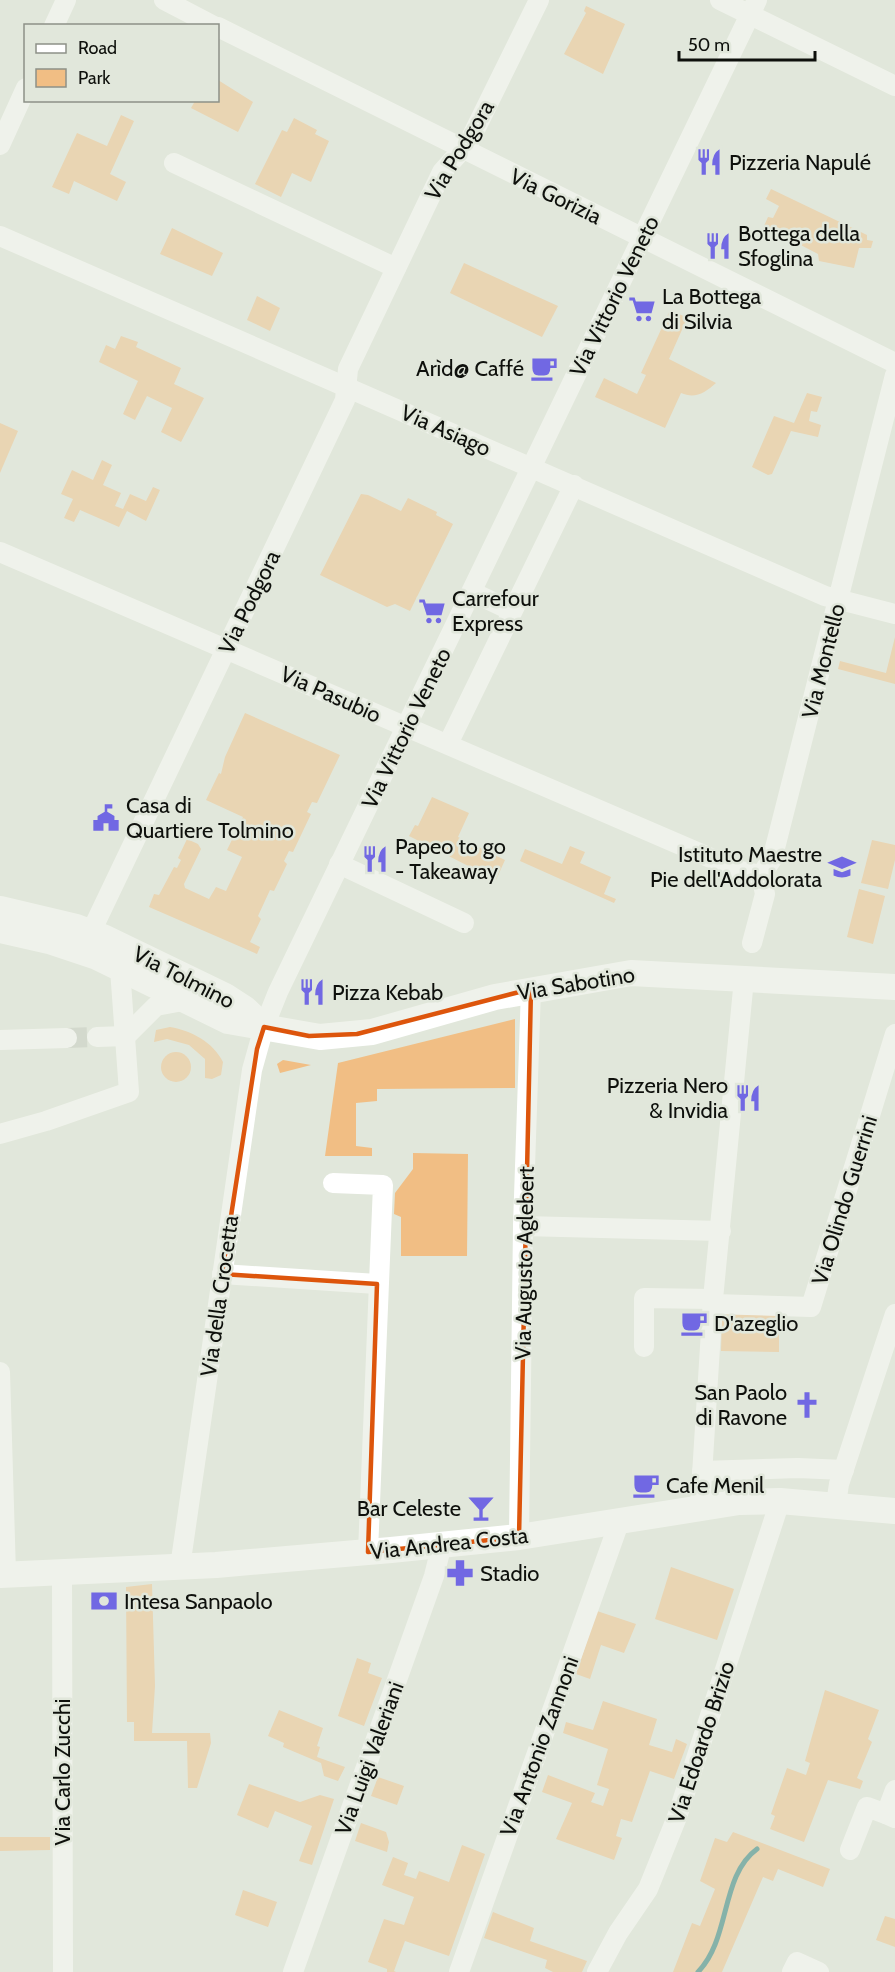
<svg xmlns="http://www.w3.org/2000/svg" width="895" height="1972" font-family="Cabin,sans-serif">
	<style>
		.green { fill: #f1be84 }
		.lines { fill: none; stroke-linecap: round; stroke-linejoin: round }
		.stream { stroke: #16726d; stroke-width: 5 }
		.minor-tunnel { stroke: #c1c7bc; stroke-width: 20; stroke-dasharray: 20 10; stroke-linecap: butt }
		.minor { stroke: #fff; stroke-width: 20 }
		.major { stroke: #fff; stroke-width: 26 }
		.marked { fill: none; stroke: #dd550c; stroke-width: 4.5; stroke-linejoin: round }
		.labels { text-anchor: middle; stroke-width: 5; stroke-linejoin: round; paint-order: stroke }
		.street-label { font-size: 22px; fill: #0e100c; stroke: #e1e7db }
		.poi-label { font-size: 22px; fill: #0e100c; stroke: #e1e7db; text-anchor: start }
	</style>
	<rect width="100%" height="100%" fill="#e1e7db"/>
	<g class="green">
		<path d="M586,6l39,18 -22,50 -39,-20 22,-41 -2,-2z"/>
		<path d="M218,80l35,22 -15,30 -47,-24 4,-7 23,-1z"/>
		<path d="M121,115l13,6 -24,53 16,8 -9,19 -43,-20 -5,13 -17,-7 25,-54 30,13z"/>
		<path d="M294,118l23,12 -2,4 14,7 -18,41 -19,-9 -11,24 -26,-13 27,-54 5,2z"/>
		<path d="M771,189l96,46v5l6,1 -2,7h-12l-5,20 -35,-7 -1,-7 -54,-28 4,-9 5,1 6,-12 -13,-7z"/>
		<path d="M172,228l51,25 -11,23 -52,-22z"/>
		<path d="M464,263l94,43 -16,31 -92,-44z"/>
		<path d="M257,296l23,12 -10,23 -23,-11z"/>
		<path d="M670,310l20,9 -5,4 -16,36 47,24c-11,10 -21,16 -35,10l-16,35 -70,-31 9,-19 33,16 9,-19 -5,-2z"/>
		<path d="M121,336l17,6 -2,5 45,21 -7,16 30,14 -23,44 -20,-10 11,-24 -25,-12 -12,24 -12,-6 15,-33 -39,-19 7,-17 9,4z"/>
		<path d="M807,393l15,4 -5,15 -6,-1 -2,10 12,4 -3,12 -27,-6 -19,43 -4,1 -16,-8 22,-51 20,7z"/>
		<path d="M0,423l18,8 -18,42z"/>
		<path d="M102,460l10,5 -9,20 18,8 -6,13 8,3 7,-15 16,7 7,-14 7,3 -14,31 -19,-10 -8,16 -39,-17 -6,12 -10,-4 9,-19 -12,-5 11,-24 21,10z"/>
		<path d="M361,494l7,1 33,16 7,-13 29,14 -1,3 17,9 -43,87 -15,-7 -8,3 -67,-32z"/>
		<path d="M895,637v47l-57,-15 2,-8 46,12z"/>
		<path d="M245,713l95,42 -23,48 -5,-1 -5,10 4,2 -18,38 -4,-1 -5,10 3,3 -13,27 -4,-1 -12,26 3,3 -11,23 10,5 -3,7 -108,-47 5,-13 5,1 15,-28 3,1 4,-8 -3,-2 9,-19 11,5 3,5 -17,35 1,4 24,11 7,-12 10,4 16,-34 -15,-7 16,-33 -37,-17 13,-27 2,1 4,-17z"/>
		<path d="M432,797l37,16 -11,24 47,23 -9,20 -87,-44 6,-11 3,1z"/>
		<path d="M872,840l23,5v15l-7,29 -27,-6z"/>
		<path d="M570,846l15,6 -5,11 31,14 -7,17 12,5 -2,4 -94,-42 5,-12 37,15z"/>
		<path d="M859,889l26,7 -12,48 -26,-7z"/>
		<path d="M515,1019v69l-138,1v12l-21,2v43l16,2v8h-47l13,-93z"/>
		<path d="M170,1027c22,4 43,15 53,35l-2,13 -9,4 -7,-1v-19l-16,-14 -22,-6 -13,3 2,-12z"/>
		<circle cx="176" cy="1067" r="15"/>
		<path d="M283,1060l28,5 -31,8 -3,-9z"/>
		<path d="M413,1153l55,1 -1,102h-66v-39l-7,-3 1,-21 18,-24z"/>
		<path d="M722,1314l57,1v37l-58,-1z"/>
		<path d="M671,1567l63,22 -17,51 -62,-21z"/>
		<path d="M152,1584l3,102 -3,47h58l1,10 -14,45h-9l-1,-47h-53v-19h-7l-1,-135z"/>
		<path d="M597,1611l39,13 -12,29 -23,-8 -11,34 -14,-5z"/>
		<path d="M357,1658l14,5 -3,10 14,5 -18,48 -26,-10z"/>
		<path d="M825,1690l54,20 -11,29 4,3 -15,36 6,3 -3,8 -32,-9 -24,62 -34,-13 5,-13 -4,-2 16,-46 19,7 4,-12 -5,-2z"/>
		<path d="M603,1701l54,18 -8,26 23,7 4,-13 11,5 -13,35 -24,-8 -18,51 -11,-3 -5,17 6,2 -8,22 -58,-21 16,-36 -30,-11 6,-17 47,18 -4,9 12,4 6,-17 -12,-4 11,-36 -45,-16 3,-11 27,8z"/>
		<path d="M279,1710l44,18 -6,18 3,1 -3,10 28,10 -7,14 -14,-5 -3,-13 -38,-16 1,-4 -16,-7z"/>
		<path d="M378,1777l26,9 -7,19 -26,-9z"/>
		<path d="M249,1784l51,18 20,-7 14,4 -22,66 -13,-4 13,-35 -37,-15 -7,17 -31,-13z"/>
		<path d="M361,1823l25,9 3,10 -2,10 -32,-11z"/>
		<path d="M733,1832l97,37 -7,18 -45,-18 -5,12 -10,-4 -41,95h-49l19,-49 8,3 15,-37 -15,-8 15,-43 12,4z"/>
		<path d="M0,1837h50v13l-50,1z"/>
		<path d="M462,1845l23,9 -36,102 -44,-15 -11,30 2,1h-9v-3l-19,-7 16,-43 20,6 10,-28 -32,-12 11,-28 15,6 -4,12 12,4 3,-8 30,11z"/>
		<path d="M243,1890l34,12 -9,25 -33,-12z"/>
		<path d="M493,1912l41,16 -4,13 57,20 -5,11h-29l-8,-4 2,-8 -63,-22z"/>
		<path d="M885,1916l10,3v28l-19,-7z"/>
	</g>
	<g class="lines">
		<path class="stream" d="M698,1972c33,-34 22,-96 59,-123"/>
		<path class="minor-tunnel" d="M67,1038l30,-1"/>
		<g class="minor">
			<path d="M164,0l50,26"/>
			<path d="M720,0l175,86"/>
			<path d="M54,26l12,-26"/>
			<path d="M218,27l677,336"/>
			<path d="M0,145l26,-57"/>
			<path d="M174,163l222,105"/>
			<path d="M0,236l825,360 70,18"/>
			<path d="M0,552l741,319 20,4"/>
			<path d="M472,592l40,19"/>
			<path d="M448,744l126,-259"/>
			<path d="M339,864l125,59"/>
			<path d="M761,875l11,-16 4,-15 119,-469"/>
			<path d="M91,932l254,-532 3,-31 94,-197 27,-30 70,-142"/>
			<path d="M752,943l13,-49 -4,-19"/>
			<path d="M126,1036l30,-30 27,-5"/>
			<path d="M97,1037l29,-1"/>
			<path d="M0,1040l67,-2"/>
			<path d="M0,1134l46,-13 83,-29 -9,-123"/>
			<path d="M333,1183l50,2 -15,367"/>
			<path d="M523,1226l198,5"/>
			<path d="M222,1274l155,10"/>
			<path d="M713,1304l98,3 84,-273"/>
			<path d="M644,1347v-49l69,1"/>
			<path d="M0,1372l6,202"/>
			<path d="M702,1471l96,-3 46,2"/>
			<path d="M836,1504l3,-20 56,-170"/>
			<path d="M700,1507l13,-208 31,-320"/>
			<path d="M519,1537l4,-311 8,-237"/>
			<path d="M180,1567l72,-497 12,-43 14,-35 479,-992"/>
			<path d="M62,1572l1,400"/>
			<path d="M895,1790l-9,24 9,4"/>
			<path d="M850,1850l17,-43 19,7"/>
			<path d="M293,1972l141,-396 8,-32"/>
			<path d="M459,1972l161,-452"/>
			<path d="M597,1972l21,-39 30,-44 29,-72 103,-316"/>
			<path d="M792,1972l5,-10 22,10"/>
		</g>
		<g class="major">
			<path d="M0,909l76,18 29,11 120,58 20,13 19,18"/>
			<path d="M0,930l49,11 48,16 131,64 92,16 52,-5 123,-35 136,-24 264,14"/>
			<path d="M0,1575l216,-10 175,-15 128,-13 220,-35 41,-1 115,10"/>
		</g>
	</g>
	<path d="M0 0H895V1972H0ZM531,989l-12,548 -151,15 9,-268 -155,-10 35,-225 7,-22 45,9 48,-2z" fill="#e1e7db" fill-opacity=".55" fill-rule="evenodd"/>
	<path class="marked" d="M531,989l-12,548 -151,15 9,-268 -155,-10 35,-225 7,-22 45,9 48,-2z"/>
	<defs>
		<symbol id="restaurant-bare" viewBox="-9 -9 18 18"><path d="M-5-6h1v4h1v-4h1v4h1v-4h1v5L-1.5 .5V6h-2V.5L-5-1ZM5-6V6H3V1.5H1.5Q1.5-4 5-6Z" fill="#7168e3" stroke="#e1e7db" stroke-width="2.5" paint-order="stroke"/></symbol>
		<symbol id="supermarket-bare" viewBox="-9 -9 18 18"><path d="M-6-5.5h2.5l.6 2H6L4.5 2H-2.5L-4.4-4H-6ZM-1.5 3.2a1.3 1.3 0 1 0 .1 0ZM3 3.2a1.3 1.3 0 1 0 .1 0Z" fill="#7168e3" stroke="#e1e7db" stroke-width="2.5" paint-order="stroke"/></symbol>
		<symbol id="cafe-bare" viewBox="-9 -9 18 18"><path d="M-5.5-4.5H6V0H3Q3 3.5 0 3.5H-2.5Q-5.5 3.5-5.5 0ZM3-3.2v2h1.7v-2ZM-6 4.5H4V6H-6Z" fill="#7168e3" stroke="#e1e7db" stroke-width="2.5" paint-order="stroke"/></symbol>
		<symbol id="civic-bare" viewBox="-9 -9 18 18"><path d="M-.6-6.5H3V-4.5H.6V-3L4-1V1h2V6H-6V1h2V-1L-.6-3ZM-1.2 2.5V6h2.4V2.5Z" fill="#7168e3" stroke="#e1e7db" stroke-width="2.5" paint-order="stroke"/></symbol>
		<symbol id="school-bare" viewBox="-9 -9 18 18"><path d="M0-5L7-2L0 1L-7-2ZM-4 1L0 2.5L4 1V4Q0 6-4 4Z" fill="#7168e3" stroke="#e1e7db" stroke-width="2.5" paint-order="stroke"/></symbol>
		<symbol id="church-bare" viewBox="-9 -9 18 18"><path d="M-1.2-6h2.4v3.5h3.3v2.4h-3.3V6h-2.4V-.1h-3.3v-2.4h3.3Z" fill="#7168e3" stroke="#e1e7db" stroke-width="2.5" paint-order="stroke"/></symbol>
		<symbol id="bar-bare" viewBox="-9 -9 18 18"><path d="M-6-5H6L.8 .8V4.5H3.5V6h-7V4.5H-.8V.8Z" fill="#7168e3" stroke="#e1e7db" stroke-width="2.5" paint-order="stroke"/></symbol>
		<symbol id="pharmacy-bare" viewBox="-9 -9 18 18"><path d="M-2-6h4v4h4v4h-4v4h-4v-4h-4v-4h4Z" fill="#7168e3" stroke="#e1e7db" stroke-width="2.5" paint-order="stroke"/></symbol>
		<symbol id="bank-bare" viewBox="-9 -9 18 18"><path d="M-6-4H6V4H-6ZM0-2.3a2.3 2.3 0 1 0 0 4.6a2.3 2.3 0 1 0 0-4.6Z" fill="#7168e3" stroke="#e1e7db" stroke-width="2.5" paint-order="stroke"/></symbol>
	</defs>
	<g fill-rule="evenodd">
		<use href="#restaurant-bare" x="690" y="143" width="38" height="38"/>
		<use href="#restaurant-bare" x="699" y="227" width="38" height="38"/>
		<use href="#supermarket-bare" x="623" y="290" width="38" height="38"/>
		<use href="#cafe-bare" x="525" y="349" width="38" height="38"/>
		<use href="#supermarket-bare" x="413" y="592" width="38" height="38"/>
		<use href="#civic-bare" x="87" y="799" width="38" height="38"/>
		<use href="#restaurant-bare" x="356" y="840" width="38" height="38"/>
		<use href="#school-bare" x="823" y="848" width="38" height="38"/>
		<use href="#restaurant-bare" x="293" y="973" width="38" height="38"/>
		<use href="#restaurant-bare" x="729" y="1079" width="38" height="38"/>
		<use href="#cafe-bare" x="675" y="1304" width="38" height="38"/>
		<use href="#church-bare" x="788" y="1386" width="38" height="38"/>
		<use href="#cafe-bare" x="627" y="1466" width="38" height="38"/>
		<use href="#bar-bare" x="462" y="1489" width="38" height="38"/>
		<use href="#pharmacy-bare" x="441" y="1554" width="38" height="38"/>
		<use href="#bank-bare" x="85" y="1582" width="38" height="38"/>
	</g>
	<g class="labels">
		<g class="street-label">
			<text transform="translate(459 150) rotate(-59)" y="8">Via Podgora</text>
			<text transform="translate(556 196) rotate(26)" y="8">Via Gorizia</text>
			<text transform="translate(614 296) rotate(-64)" y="8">Via Vittorio Veneto</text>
			<text transform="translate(446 430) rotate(24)" y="8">Via Asiago</text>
			<text transform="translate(249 602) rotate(-64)" y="8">Via Podgora</text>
			<text transform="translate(823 661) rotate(-76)" y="8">Via Montello</text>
			<text transform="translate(331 694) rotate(24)" y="8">Via Pasubio</text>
			<text transform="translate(406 728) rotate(-64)" y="8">Via Vittorio Veneto</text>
			<text transform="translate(184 977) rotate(27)" y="8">Via Tolmino</text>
			<text transform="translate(576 983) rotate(-9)" y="8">Via Sabotino</text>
			<text transform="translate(844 1200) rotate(-73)" y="8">Via Olindo Guerrini</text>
			<text transform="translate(524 1263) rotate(-89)" y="8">Via Augusto Aglebert</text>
			<text transform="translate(219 1296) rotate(-82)" y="8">Via della Crocetta</text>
			<text transform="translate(449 1543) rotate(-6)" y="8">Via Andrea Costa</text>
			<text transform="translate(701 1742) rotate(-72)" y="8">Via Edoardo Brizio</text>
			<text transform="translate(539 1746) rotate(-70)" y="8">Via Antonio Zannoni</text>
			<text transform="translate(369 1758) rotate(-70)" y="8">Via Luigi Valeriani</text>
			<text transform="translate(62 1772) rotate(-90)" y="8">Via Carlo Zucchi</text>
		</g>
		<g class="poi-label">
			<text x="729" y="170">Pizzeria Napulé</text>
			<text x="738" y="241">Bottega della<tspan x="738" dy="25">Sfoglina</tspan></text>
			<text x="662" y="304">La Bottega<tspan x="662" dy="25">di Silvia</tspan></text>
			<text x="524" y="376" text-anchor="end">Arìd@ Caffé</text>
			<text x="452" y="606">Carrefour<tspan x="452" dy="25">Express</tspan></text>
			<text x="126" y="813">Casa di<tspan x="126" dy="25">Quartiere Tolmino</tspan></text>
			<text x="395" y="854">Papeo to go<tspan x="395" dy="25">- Takeaway</tspan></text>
			<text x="822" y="862" text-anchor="end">Istituto Maestre<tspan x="822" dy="25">Pie dell'Addolorata</tspan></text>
			<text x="332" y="1000">Pizza Kebab</text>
			<text x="728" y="1093" text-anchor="end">Pizzeria Nero<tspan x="728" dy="25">&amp; Invidia</tspan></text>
			<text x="714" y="1331">D'azeglio</text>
			<text x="787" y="1400" text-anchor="end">San Paolo<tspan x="787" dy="25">di Ravone</tspan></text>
			<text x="666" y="1493">Cafe Menil</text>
			<text x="461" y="1516" text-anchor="end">Bar Celeste</text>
			<text x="480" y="1581">Stadio</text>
			<text x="124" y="1609">Intesa Sanpaolo</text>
		</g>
	</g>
	<rect x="24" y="24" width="195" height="78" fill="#e1e7db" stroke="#8d9188" stroke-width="1.5"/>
	<rect x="36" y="44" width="30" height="9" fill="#ffffff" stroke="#8d9188" stroke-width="1.5"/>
	<text x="78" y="54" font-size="18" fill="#0e100c">Road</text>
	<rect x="36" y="69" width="30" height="18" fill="#f1be84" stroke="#8d9188" stroke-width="1.5"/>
	<text x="78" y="84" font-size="18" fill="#0e100c">Park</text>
	<path d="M679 51v9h136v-9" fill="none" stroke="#0e100c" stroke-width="3"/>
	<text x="688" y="51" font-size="18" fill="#0e100c" stroke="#e1e7db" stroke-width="4.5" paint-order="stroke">50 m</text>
</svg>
